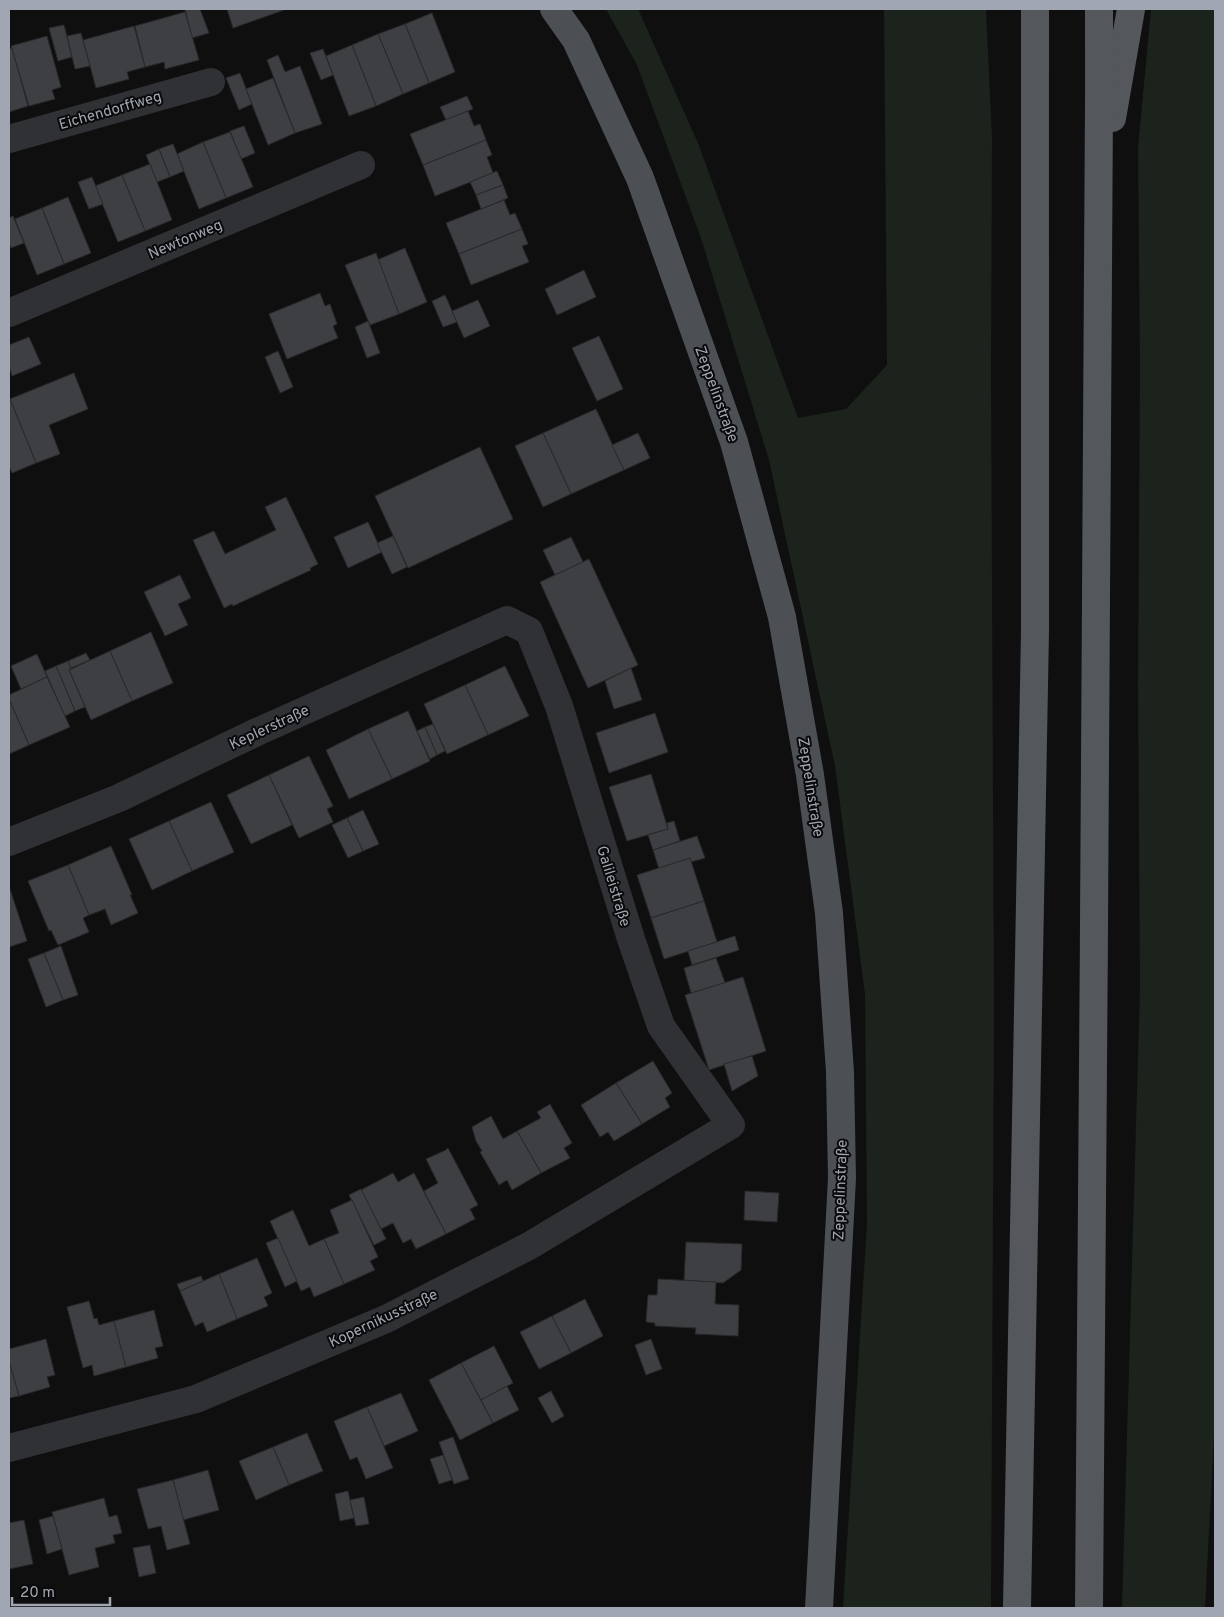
<svg xmlns="http://www.w3.org/2000/svg" width="1224" height="1617" font-family="Overpass,sans-serif">
	<style>
		.green { fill: #1b231c }
		.building { fill: #3e3f43; stroke: #29292c }
		.lines { fill: none; stroke-linecap: round; stroke-linejoin: round }
		.minor { stroke: #303135; stroke-width: 28 }
		.primary { stroke: #4c4f54; stroke-width: 28 }
		.trunk { stroke: #54585d; stroke-width: 28 }
		.labels { text-anchor: middle; stroke-width: 4; stroke-linejoin: round; paint-order: stroke }
		.street-label { font-size: 15px; fill: #a0a7b2; stroke: #0a0a0b }
	</style>
	<rect width="100%" height="100%" fill="#0f0f10"/>
	<g class="green">
		<path d="M606,9h32l60,134 100,275 48,-9 41,-44 -3,-356h102l6,129 -1,236 3,636 -3,598h-148l24,-385 -2,-229 -30,-228 -66,-306 -68,-222 -64,-173z"/>
		<path d="M1151,9h64v1408l-10,191h-83l18,-620 -2,-304 2,-316 -2,-220z"/>
	</g>
	<g class="building">
		<path d="M185,9h15l9,24 -17,5z"/>
		<path d="M227,9h60l-54,19z"/>
		<path d="M185,12l14,48 -34,9 -1,-7 -19,5 -10,-41z"/>
		<path d="M432,13l23,59 -26,11 -24,-59z"/>
		<path d="M405,24l24,59 -26,11 -25,-60z"/>
		<path d="M64,25l8,32 -14,4 -9,-33z"/>
		<path d="M134,26l11,41 -18,5 2,7 -33,9 -13,-48z"/>
		<path d="M81,33l9,33 -15,3 -8,-33z"/>
		<path d="M378,34l25,60 -27,12 -24,-61z"/>
		<path d="M47,36l14,51 -9,3 3,9 -26,7 -18,-60z"/>
		<path d="M352,45l24,61 -27,10 -23,-60z"/>
		<path d="M12,48l16,58 -19,6v-63z"/>
		<path d="M323,49l10,26 -12,5 -11,-27z"/>
		<path d="M278,55l7,17 15,-6 22,58 -27,9 -28,-73z"/>
		<path d="M240,73l12,31 -13,6 -13,-32z"/>
		<path d="M273,78l22,55 -27,12 -22,-56z"/>
		<path d="M467,96l6,13 -27,11 -6,-13z"/>
		<path d="M468,111l6,15 6,-2 6,16 -63,25 -13,-31z"/>
		<path d="M244,126l11,27 -14,6 -11,-28z"/>
		<path d="M230,132l23,55 -27,11 -23,-56z"/>
		<path d="M486,140l6,15 -5,2 6,16 -58,23 -12,-31z"/>
		<path d="M203,142l23,56 -27,11 -22,-55z"/>
		<path d="M173,144l11,27 -14,6 -11,-28z"/>
		<path d="M159,149l11,28 -13,5 -11,-27z"/>
		<path d="M150,164l22,56 -27,11 -23,-56z"/>
		<path d="M497,171l6,14 -27,10 -6,-13z"/>
		<path d="M122,175l23,56 -27,11 -23,-56z"/>
		<path d="M92,177l11,27 -14,5 -11,-27z"/>
		<path d="M503,185l5,13 -27,11 -5,-14z"/>
		<path d="M68,197l23,56 -27,11 -22,-56z"/>
		<path d="M504,200l6,15 5,-2 7,16 -63,25 -13,-31z"/>
		<path d="M42,208l22,56 -27,11 -22,-56z"/>
		<path d="M13,216l11,27 -13,5 -2,-5v-25z"/>
		<path d="M522,229l6,15 -6,2 7,16 -58,23 -12,-31z"/>
		<path d="M405,248l22,54 -28,12 -22,-54z"/>
		<path d="M376,253l23,61 -29,11 -25,-60z"/>
		<path d="M584,270l12,27 -39,18 -12,-26z"/>
		<path d="M320,293l5,13 5,-2 7,20 -4,2 5,12 -51,21 -18,-45z"/>
		<path d="M445,295l12,27 -14,5 -11,-26z"/>
		<path d="M478,300l12,26 -26,12 -12,-27z"/>
		<path d="M368,321l12,32 -13,5 -12,-31z"/>
		<path d="M599,336l24,53 -26,12 -25,-53z"/>
		<path d="M29,337l12,27 -29,12 -3,-10v-21z"/>
		<path d="M278,351l15,36 -13,6 -15,-36z"/>
		<path d="M74,373l14,36 -39,16 11,29 -24,9 -26,-64z"/>
		<path d="M9,399h1l26,64 -24,10 -3,-7z"/>
		<path d="M596,409l28,61 -53,24 -28,-61z"/>
		<path d="M543,433l28,61 -28,13 -28,-61z"/>
		<path d="M638,433l12,25 -26,12 -12,-25z"/>
		<path d="M480,447l33,72 -105,49 -33,-72z"/>
		<path d="M286,497l32,67 -8,4 1,2 -24,11 -54,25 -1,-2 -8,4 -31,-68 21,-9 11,23 51,-24 -11,-23z"/>
		<path d="M368,522l14,30 -34,16 -14,-31z"/>
		<path d="M393,536l14,31 -15,7 -15,-31z"/>
		<path d="M571,537l12,25 -28,13 -12,-25z"/>
		<path d="M589,559l49,106 -50,23 -48,-106z"/>
		<path d="M180,575l11,23 -13,6 10,21 -23,11 -21,-44z"/>
		<path d="M151,632l22,51 -41,18 -22,-50z"/>
		<path d="M110,651l22,50 -41,19 -22,-50z"/>
		<path d="M86,653l4,7 -19,8 -3,-7z"/>
		<path d="M37,654l10,23 -26,12 -10,-23z"/>
		<path d="M68,661l3,7 -2,2 16,37 -10,4 -19,-45z"/>
		<path d="M56,666l19,45 -10,5 -20,-45z"/>
		<path d="M505,666l24,50 -41,19 -23,-50z"/>
		<path d="M631,668l11,32 -28,9 -9,-28z"/>
		<path d="M47,677l23,50 -41,18 -20,-46v-4z"/>
		<path d="M465,685l23,50 -41,19 -23,-50z"/>
		<path d="M9,699l20,46 -20,9z"/>
		<path d="M408,711l22,50 -38,18 -24,-50z"/>
		<path d="M655,713l13,39 -59,21 -13,-40z"/>
		<path d="M433,724l12,27 -8,4 -12,-28z"/>
		<path d="M425,727l12,28 -7,4 -13,-28z"/>
		<path d="M368,729l24,50 -43,20 -23,-49z"/>
		<path d="M309,756l24,50 -6,3 6,13 -34,16 -30,-63z"/>
		<path d="M651,774l17,55 -41,12 -18,-54z"/>
		<path d="M269,775l23,50 -41,19 -24,-49z"/>
		<path d="M211,802l23,50 -42,19 -23,-50z"/>
		<path d="M363,810l16,34 -16,7 -16,-33z"/>
		<path d="M347,818l16,33 -15,7 -16,-33z"/>
		<path d="M169,821l23,50 -40,19 -23,-51z"/>
		<path d="M674,821l6,20 -27,9 -5,-15 20,-6 -1,-6z"/>
		<path d="M697,836l8,22 -14,4 -1,-4 -31,11 -6,-19z"/>
		<path d="M111,846l21,49h-2l8,18 -27,12 -6,-16 -16,6 -21,-50z"/>
		<path d="M690,858l14,43 -53,17 -14,-43z"/>
		<path d="M68,865l21,50 -6,3 6,14 -31,13 -7,-15 -2,1 -21,-50z"/>
		<path d="M9,889h1l17,52 -18,6z"/>
		<path d="M704,901l13,41 -53,17 -13,-41z"/>
		<path d="M735,936l4,14 -47,15 -4,-14z"/>
		<path d="M61,946l17,49 -15,5 -19,-47z"/>
		<path d="M44,953l19,47 -17,7 -18,-48z"/>
		<path d="M716,958l9,25 -34,10 -7,-25z"/>
		<path d="M743,977l23,74 -57,19 -24,-75z"/>
		<path d="M752,1056l6,20 -26,15 -8,-27z"/>
		<path d="M653,1061l19,32 -7,5 5,9 -28,17 -26,-41z"/>
		<path d="M616,1083l26,41 -28,17 -6,-9 -8,5 -19,-32z"/>
		<path d="M550,1104l22,39 -8,5 6,10 -29,15 -24,-42 24,-13 -4,-6z"/>
		<path d="M491,1116l12,23 14,-8 24,42 -29,17 -5,-10 -8,5 -19,-33 2,-1 -6,-10 -4,-14z"/>
		<path d="M448,1148l30,57 -8,4 5,10 -29,15 -22,-43 14,-8 -12,-24 20,-9z"/>
		<path d="M393,1173l5,9 16,-9 32,61 -30,15 -5,-10 -8,4 -10,-20 -12,6 -20,-39z"/>
		<path d="M361,1189l25,50 -12,6 -25,-50z"/>
		<path d="M745,1191l34,2 -2,29 -33,-2z"/>
		<path d="M352,1200l26,57 -8,4 5,9 -31,14 -20,-45 15,-6 -9,-23z"/>
		<path d="M293,1210l16,36 15,-7 20,45 -30,13 -4,-10 -9,4 -31,-70z"/>
		<path d="M278,1238l19,43 -12,6 -19,-44z"/>
		<path d="M686,1242l56,2 -1,26 -18,13 -39,-3z"/>
		<path d="M257,1258l15,35 -8,4 4,9 -31,13 -18,-45z"/>
		<path d="M219,1274l18,45 -30,13 -4,-10 -8,4 -15,-35z"/>
		<path d="M201,1276l2,5 -23,10 -3,-7z"/>
		<path d="M658,1279l58,3 -1,22 24,1 -1,31 -43,-2 1,-6 -41,-2v-3l-9,-1 2,-27h9z"/>
		<path d="M585,1299l18,37 -32,17 -19,-37z"/>
		<path d="M89,1301l5,18 3,-1 2,7 15,-4 12,46 -32,9 -2,-11 -9,3 -16,-61z"/>
		<path d="M154,1310l9,36 -8,2 3,10 -32,9 -12,-46z"/>
		<path d="M552,1316l19,37 -32,16 -19,-37z"/>
		<path d="M46,1339l9,36 -8,2 3,10 -31,9 -10,-35v-12z"/>
		<path d="M651,1339l11,30 -16,6 -11,-30z"/>
		<path d="M494,1346l19,37 -32,17 -20,-37z"/>
		<path d="M9,1361l10,35 -10,2z"/>
		<path d="M461,1363l32,60 -33,17 -31,-60z"/>
		<path d="M507,1386l12,24 -26,13 -12,-23z"/>
		<path d="M551,1391l13,25 -12,7 -14,-25z"/>
		<path d="M401,1393l17,38 -34,15 -17,-39z"/>
		<path d="M367,1407l26,61 -27,11 -9,-22 -7,3 -16,-39z"/>
		<path d="M307,1433l16,38 -34,14 -16,-38z"/>
		<path d="M453,1437l16,42 -15,5 -15,-42z"/>
		<path d="M273,1447l16,38 -33,15 -17,-39z"/>
		<path d="M443,1455l9,25 -13,4 -9,-25z"/>
		<path d="M208,1470l11,40 -36,10 -10,-40z"/>
		<path d="M173,1480l17,64 -23,6 -6,-24 -13,3 -11,-40z"/>
		<path d="M348,1491l6,27 -14,3 -5,-27z"/>
		<path d="M364,1497l5,27 -13,2 -6,-26z"/>
		<path d="M104,1498l5,19 8,-2 5,18 -9,2 2,8 -20,5 4,19 -30,8 -17,-63z"/>
		<path d="M53,1516l9,33 -15,5 -8,-34z"/>
		<path d="M24,1520l9,44 -24,5v-46z"/>
		<path d="M150,1545l6,28 -17,4 -6,-29z"/>
	</g>
	<g class="lines">
		<g class="minor">
			<path d="M9,139l202,-57"/>
			<path d="M9,313l352,-148"/>
			<path d="M9,842l110,-44 140,-67 248,-111 22,11 30,75 72,233 30,87 70,99 -202,121 -143,73 -190,80 -187,49"/>
		</g>
		<path class="primary" d="M554,9l22,31 64,138 94,264 48,175 28,158 19,138 11,159 2,106 -23,430"/>
		<g class="trunk">
			<path d="M1112,118l19,-109"/>
			<path d="M1017,1608l18,-977v-622"/>
			<path d="M1089,1608c2,-533 11,-1066 10,-1599"/>
		</g>
	</g>
	<g class="labels">
		<g class="street-label">
			<text transform="translate(110 110) rotate(-16)" y="5">Eichendorffweg</text>
			<text transform="translate(185 239) rotate(-23)" y="5">Newtonweg</text>
			<text transform="translate(717 394) rotate(70)" y="5">Zeppelinstraße</text>
			<text transform="translate(269 727) rotate(-25)" y="5">Keplerstraße</text>
			<text transform="translate(811 787) rotate(81)" y="5">Zeppelinstraße</text>
			<text transform="translate(614 886) rotate(73)" y="5">Galileistraße</text>
			<text transform="translate(840 1190) rotate(-88)" y="5">Zeppelinstraße</text>
			<text transform="translate(383 1318) rotate(-25)" y="5">Kopernikusstraße</text>
		</g>
	</g>
	<rect width="1224" height="1617" fill="none" stroke="#a0a7b2" stroke-width="20"/>
	<path d="M12 1597v8h98v-8" fill="none" stroke="#a0a7b2" stroke-width="2.5"/>
	<text x="20" y="1597" font-size="15" fill="#a0a7b2" stroke="#0a0a0b" stroke-width="4" paint-order="stroke">20 m</text>
</svg>
